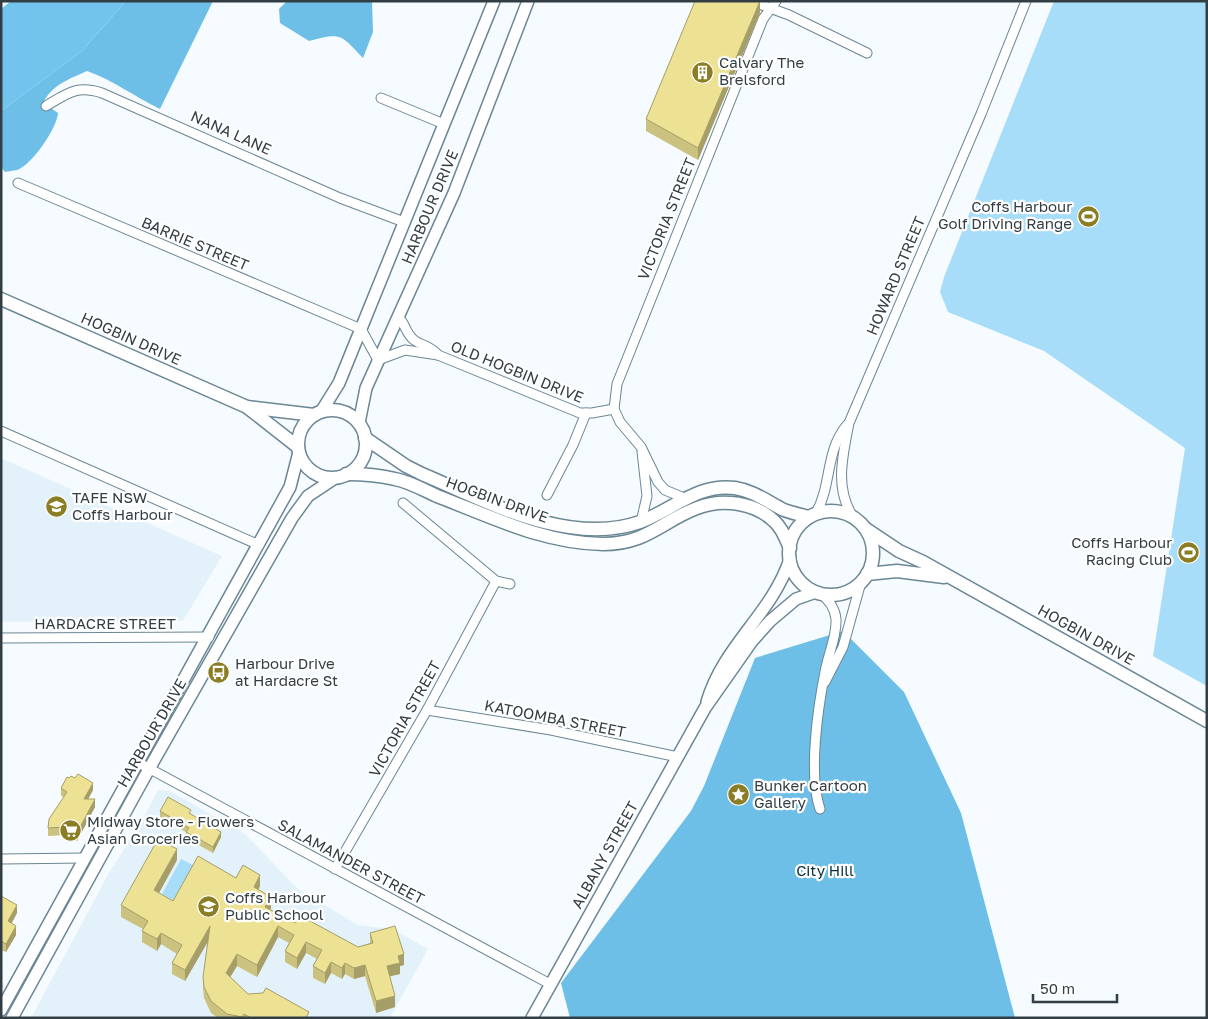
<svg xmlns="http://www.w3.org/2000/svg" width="1208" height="1019" font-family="'Golos Text',sans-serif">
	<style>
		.built { fill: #e3f2fa }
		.green { fill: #a8ddfa }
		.forest { fill: #6dbfe7 }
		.water { fill: #73c4ed }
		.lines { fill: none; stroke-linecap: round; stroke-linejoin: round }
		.minor-casing { stroke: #6b8695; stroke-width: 11 }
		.tertiary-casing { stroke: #6b8695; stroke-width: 14 }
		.secondary-casing { stroke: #6b8695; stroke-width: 15 }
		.minor { stroke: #fff; stroke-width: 9 }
		.tertiary { stroke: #fff; stroke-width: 11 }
		.secondary { stroke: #fff; stroke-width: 12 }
		.wall { fill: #ccc27f }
		.shaded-wall { fill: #a69e68 }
		.building { fill: #ede294; stroke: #a69e68 }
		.labels { text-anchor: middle; stroke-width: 4.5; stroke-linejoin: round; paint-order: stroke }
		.poi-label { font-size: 15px; fill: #323e44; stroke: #fff; text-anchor: start }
		.street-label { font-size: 15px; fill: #323e44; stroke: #fff }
		.park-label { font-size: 15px; fill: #082f3f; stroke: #fff }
	</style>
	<rect width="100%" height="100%" fill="#f5fbfe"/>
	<g class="built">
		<path d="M1,458l221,98 -39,65 -182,1z"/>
		<path d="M158,790l12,1 74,42 54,56 60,36 35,4 35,20 -38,69h-359l79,-147 31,-48z"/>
	</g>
	<g class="green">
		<path d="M1054,1h153v685l-54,-30 32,-208 -141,-97 -96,-39 -8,-20 4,-15z"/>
		<path d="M181,859l16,8 -19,36 -16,-9z"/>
	</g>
	<g class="forest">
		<path d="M126,1h87l-53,108c-25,-12 -47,-29 -73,-38 -18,8 -35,14 -44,32l15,10c-1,15 -26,52 -41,57 -4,1 -9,1 -12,2l-4,-5v-56l81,-60z"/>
		<path d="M287,1h85l1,31 -10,26c-22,-23 -21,-26 -54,-17l-29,-18 -1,-14z"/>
		<path d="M843,631l61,61 57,121 54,205h-445l-9,-35 130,-172 13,-25 51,-128z"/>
	</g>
	<path class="water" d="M11,1h115l-44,50 -81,60v-102z"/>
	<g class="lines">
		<defs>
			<g id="minor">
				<path d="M751,1l38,14 78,38"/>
				<path d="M381,98l63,26"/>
				<path d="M46,106c22,-13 30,-21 56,-13l238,105 64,24"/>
				<path d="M18,183l343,146 17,31 27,-10 33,5"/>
				<path d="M398,317c8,7 7,16 16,23 8,6 17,6 24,15l142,58h12l22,-4"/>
				<path d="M1,431l258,114"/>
				<path d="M547,495l26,-50 13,-32"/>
				<path d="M684,498l-19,-8 -7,-8 -17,-35 -21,-25 -6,-13 3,-25 146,-365 13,-18"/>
				<path d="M403,503l93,78 14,3"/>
				<path d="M816,513c16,-28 9,-62 31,-88"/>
				<path d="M853,517c-19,-30 -10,-62 -4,-94l132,-309 45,-113"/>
				<path d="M641,522l6,-26 -5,-44"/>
				<path d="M1,638l208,-1"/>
				<path d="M825,682l18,-35 18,-65"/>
				<path d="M427,710l124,20 127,27"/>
				<path d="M139,763l411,221"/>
				<path d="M820,809c-12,-34 -2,-102 5,-137 3,-18 12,-35 11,-53 -1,-11 -7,-18 -15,-26"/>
				<path d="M1,859l84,-1"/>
				<path d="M335,869l92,-159 69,-129"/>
			</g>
			<g id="tertiary">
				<path d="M321,412l18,-29 155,-382"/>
				<path d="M359,423l7,-35 88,-195 74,-192"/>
				<path d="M707,702c16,-56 65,-88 83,-143"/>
				<path d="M1,1010l289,-523 9,-35"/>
				<path d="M12,1018l137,-249 143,-251 16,-22 27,-18"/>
				<path d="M532,1018l173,-310 47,-67 18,-20 26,-22 20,-7"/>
			</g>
			<g id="secondary">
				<path d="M1,299l246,108 67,8"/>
				<path d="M247,407l51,40"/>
				<circle cx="332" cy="444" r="34"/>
				<path d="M365,438l41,28 16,8c64,27 147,73 218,48 32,-12 58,-39 95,-34 19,3 33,14 49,22 8,3 17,5 25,7"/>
				<path d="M346,474c17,0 33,1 49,5 15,3 29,11 42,17 55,21 106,47 166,48 44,0 59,-23 94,-36 25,-10 58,-6 78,14 7,6 11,17 15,26"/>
				<circle cx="831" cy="553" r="42"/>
				<path d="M866,529l33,22 24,11 284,159"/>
				<path d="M867,574l30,-3 47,6"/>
			</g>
		</defs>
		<use href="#minor" class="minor-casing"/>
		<use href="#tertiary" class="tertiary-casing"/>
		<use href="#secondary" class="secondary-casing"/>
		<use href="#minor" class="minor"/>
		<use href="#tertiary" class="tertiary"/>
		<use href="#secondary" class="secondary"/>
	</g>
	<g class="wall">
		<path d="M760,13l-62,147 -52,-29v-12z"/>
		<path d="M61,788l32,2 -5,9 7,8 -18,34 -11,-6 -18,1v-8l16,-31 -3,-1z"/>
		<path d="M160,811l31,3 30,23 -8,16 -27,-15v-6l-26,-15z"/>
		<path d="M177,860l-18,33 14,8 63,-23 24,8 -2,4 13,18 -1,1 25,14 63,24 12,-4v-10l34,32 -4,1v8l-10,2 5,31 -19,6 -11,-37 -11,3 -9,-5 -3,5 -11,-6 -6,11 -12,-6v-12l4,-7 -11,-6 -9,16 -12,-7v-11l4,-8 -11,-6 -21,40 -20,-11 -7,11 18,17 61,24h-91l-7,-5 -7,-15 -1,-10v-11l5,-36 -23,40 -13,-7v-11l5,-9 -16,-10 -4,7 -15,-9v-11l1,-2 -22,-12v-12z"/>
		<path d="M1,896l16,17 -6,11 5,11 -10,17 -5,-2z"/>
	</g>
	<g class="shaded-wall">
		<path d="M760,1v12l-62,147v-12z"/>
		<path d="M93,783v7l-9,17v-8z"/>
		<path d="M95,799v8l-18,34v-8z"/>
		<path d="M221,832v5l-8,16v-6z"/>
		<path d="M177,849v11l-23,42v-12z"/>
		<path d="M260,875v11l-6,12v-11z"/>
		<path d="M271,897v11l-6,10v-11z"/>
		<path d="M17,905v8l-9,17v-9z"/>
		<path d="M16,926v9l-10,17v-8z"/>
		<path d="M210,926v12l-25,43v-11z"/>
		<path d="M278,926v11l-21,40v-12z"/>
		<path d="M161,933v11l-4,7v-12z"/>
		<path d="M306,942v11l-9,16v-11z"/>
		<path d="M237,954v12l-11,18v-11z"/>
		<path d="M404,954v11l-4,1v8l-13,3v-11l11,-10z"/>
		<path d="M331,962v11l-6,11v-11z"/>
		<path d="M345,963v11l-3,5v-11z"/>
		<path d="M365,965v11l-11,3v-11z"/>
		<path d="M395,996v11l-19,6v-12z"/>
	</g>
	<g class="building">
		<path d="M695,1h65l-62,147 -52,-29z"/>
		<path d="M78,774l15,9 -9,16h11l-18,34 -11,-6 -18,1 1,-9 18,-27 -6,-4 6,-11 2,1 2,-2 4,2z"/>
		<path d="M168,797l23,13 -2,3 32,19 -8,15 -27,-15 3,-4 -29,-17z"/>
		<path d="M158,839l19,10 -23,41 19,11 25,-45 38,22 7,-13 17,10 -6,12 17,10 -6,10 30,16 4,-8 59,32 15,-4 -3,-10 25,-7 9,28 -6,2 2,7 -13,3 8,30 -19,5 -11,-36 -11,3 -9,-5 -3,5 -11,-6 -6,11 -12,-7 9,-16 -16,-8 -9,16 -12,-7 9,-16 -16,-9 -21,39 -20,-11 -11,19 22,21 15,-1 3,-5 43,24 -3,6h-55l-7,-4 -2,3 -15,-3 -16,-13 -7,-14 -1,-10 7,-51 -25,44 -13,-7 10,-18 -21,-12 -4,6 -15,-8 6,-10 -27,-16z"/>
		<path d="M1,896l16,9 -9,16 8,5 -10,18 -5,-3z"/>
	</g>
	<defs>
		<symbol id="building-disc" viewBox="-11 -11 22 22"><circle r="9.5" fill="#8a7d24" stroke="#fff"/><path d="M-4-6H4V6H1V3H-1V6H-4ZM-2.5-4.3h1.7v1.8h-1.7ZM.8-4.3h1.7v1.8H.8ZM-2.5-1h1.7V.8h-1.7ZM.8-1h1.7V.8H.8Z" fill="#fff"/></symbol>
		<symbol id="stadium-disc" viewBox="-11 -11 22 22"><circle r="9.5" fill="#8a7d24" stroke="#fff"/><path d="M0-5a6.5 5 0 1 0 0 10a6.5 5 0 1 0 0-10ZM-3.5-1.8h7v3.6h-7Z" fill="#fff"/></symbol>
		<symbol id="university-disc" viewBox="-11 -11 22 22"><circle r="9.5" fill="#8a7d24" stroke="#fff"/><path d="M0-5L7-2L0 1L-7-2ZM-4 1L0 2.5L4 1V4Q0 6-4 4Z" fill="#fff"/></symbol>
		<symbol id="bus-disc" viewBox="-11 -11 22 22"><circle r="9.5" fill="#8a7d24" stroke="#fff"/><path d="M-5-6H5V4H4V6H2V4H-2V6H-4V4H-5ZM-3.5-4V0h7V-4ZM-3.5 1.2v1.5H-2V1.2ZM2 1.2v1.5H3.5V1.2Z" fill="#fff"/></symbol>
		<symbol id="sight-disc" viewBox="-11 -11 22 22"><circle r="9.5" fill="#8a7d24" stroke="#fff"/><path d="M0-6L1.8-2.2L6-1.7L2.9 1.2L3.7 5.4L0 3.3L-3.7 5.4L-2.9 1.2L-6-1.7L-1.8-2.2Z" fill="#fff"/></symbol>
		<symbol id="supermarket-disc" viewBox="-11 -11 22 22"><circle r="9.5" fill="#8a7d24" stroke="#fff"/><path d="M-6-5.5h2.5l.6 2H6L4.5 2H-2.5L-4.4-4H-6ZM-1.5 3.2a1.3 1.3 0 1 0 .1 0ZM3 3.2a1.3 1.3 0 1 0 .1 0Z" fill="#fff"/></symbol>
		<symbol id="school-disc" viewBox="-11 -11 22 22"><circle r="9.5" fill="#8a7d24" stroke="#fff"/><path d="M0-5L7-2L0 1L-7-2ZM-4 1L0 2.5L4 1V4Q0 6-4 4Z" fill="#fff"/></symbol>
	</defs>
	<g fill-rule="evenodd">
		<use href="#building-disc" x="690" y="60" width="25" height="25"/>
		<use href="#stadium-disc" x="1076" y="204" width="25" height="25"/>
		<use href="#university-disc" x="44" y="494" width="25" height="25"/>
		<use href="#stadium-disc" x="1176" y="540" width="25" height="25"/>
		<use href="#bus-disc" x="206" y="660" width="25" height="25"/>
		<use href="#sight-disc" x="726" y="782" width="25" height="25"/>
		<use href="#supermarket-disc" x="58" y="818" width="25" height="25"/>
		<use href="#school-disc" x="196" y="894" width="25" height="25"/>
	</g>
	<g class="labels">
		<g class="poi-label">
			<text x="719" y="68">Calvary The<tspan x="719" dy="17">Brelsford</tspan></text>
			<text x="1072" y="212" text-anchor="end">Coffs Harbour<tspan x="1072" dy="17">Golf Driving Range</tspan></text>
			<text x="72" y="503">TAFE NSW<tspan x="72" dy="17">Coffs Harbour</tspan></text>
			<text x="1172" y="548" text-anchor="end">Coffs Harbour<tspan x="1172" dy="17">Racing Club</tspan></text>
			<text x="235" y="669">Harbour Drive<tspan x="235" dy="17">at Hardacre St</tspan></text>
			<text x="754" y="791">Bunker Cartoon<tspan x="754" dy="17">Gallery</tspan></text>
			<text x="87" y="827">Midway Store - Flowers<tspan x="87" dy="17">Asian Groceries</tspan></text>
			<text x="225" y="903">Coffs Harbour<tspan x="225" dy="17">Public School</tspan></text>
		</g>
		<g class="street-label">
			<text transform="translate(231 133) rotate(24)" y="5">NANA LANE</text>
			<text transform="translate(430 207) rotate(-67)" y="5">HARBOUR DRIVE</text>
			<text transform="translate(667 219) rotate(-68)" y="5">VICTORIA STREET</text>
			<text transform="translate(195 244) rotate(23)" y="5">BARRIE STREET</text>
			<text transform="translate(896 276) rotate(-67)" y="5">HOWARD STREET</text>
			<text transform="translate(131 339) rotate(24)" y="5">HOGBIN DRIVE</text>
			<text transform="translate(517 372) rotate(22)" y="5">OLD HOGBIN DRIVE</text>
			<text transform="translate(497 500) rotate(20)" y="5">HOGBIN DRIVE</text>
			<text x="105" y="629">HARDACRE STREET</text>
			<text transform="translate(1086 635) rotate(29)" y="5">HOGBIN DRIVE</text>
			<text transform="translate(405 719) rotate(-61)" y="5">VICTORIA STREET</text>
			<text transform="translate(555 719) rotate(11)" y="5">KATOOMBA STREET</text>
			<text transform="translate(152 733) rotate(-60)" y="5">HARBOUR DRIVE</text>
			<text transform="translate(605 855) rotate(-61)" y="5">ALBANY STREET</text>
			<text transform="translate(351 862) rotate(28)" y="5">SALAMANDER STREET</text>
		</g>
		<g class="park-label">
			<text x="825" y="876">City Hill</text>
		</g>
	</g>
	<rect width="1208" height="1019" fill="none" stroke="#323e44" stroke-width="5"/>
	<path d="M1033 994v8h84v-8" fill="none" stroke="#323e44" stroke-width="2.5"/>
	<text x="1040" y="994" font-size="15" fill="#323e44" stroke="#ffffff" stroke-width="4" paint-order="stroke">50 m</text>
</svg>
